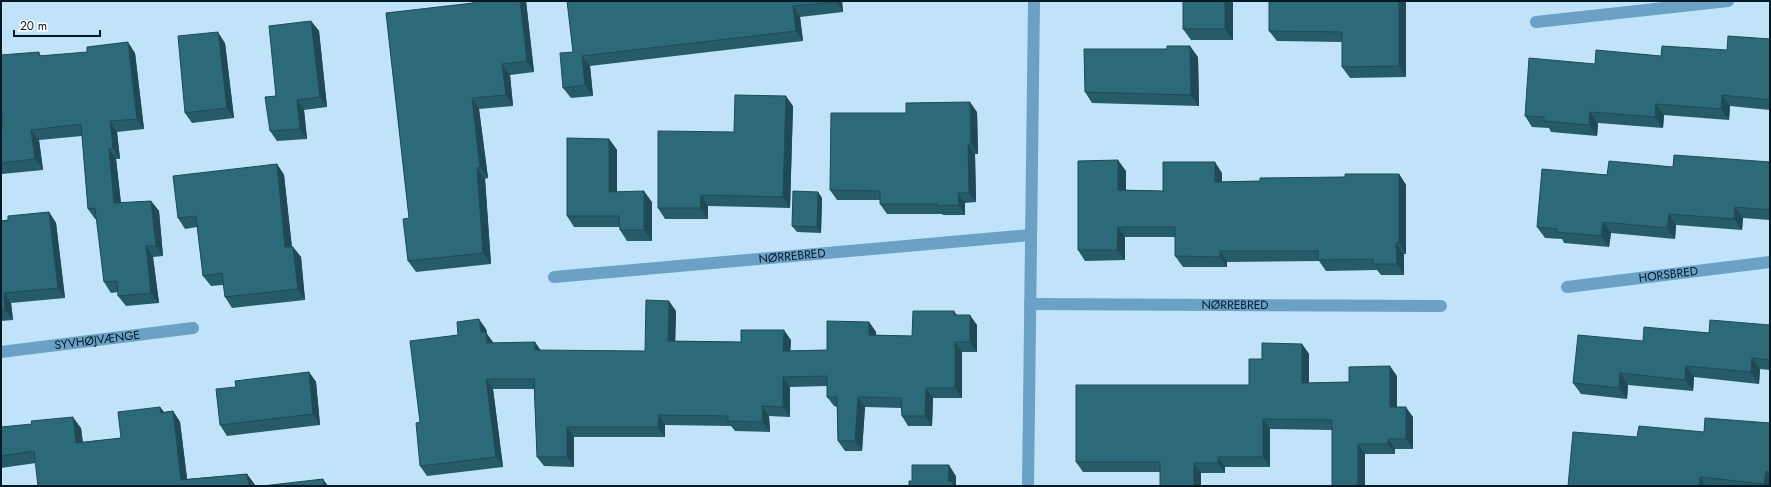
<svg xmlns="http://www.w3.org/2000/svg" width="1771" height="487" font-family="Jost,sans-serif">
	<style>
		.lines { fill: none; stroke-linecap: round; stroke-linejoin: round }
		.minor { stroke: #6aa1c4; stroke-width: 12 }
		.wall { fill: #265b69 }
		.shaded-wall { fill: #1f4a55 }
		.building { fill: #2c6a7a; stroke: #1f4a55 }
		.labels { text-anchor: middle; stroke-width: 4; stroke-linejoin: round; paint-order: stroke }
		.street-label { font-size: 12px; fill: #031926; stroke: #fefefe }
	</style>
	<rect width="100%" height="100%" fill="#c1e3fa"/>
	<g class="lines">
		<g class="minor">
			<path d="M1536,22l192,-21"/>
			<path id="s1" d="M554,277l477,-42"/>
			<path id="s2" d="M1567,287l203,-25"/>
			<path id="s3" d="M1030,304l411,2"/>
			<path id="s4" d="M1,352l192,-24"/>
			<path d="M1028,486l6,-485"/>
		</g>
	</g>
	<g class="wall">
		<path d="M526,1l8,71 -24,3 3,31 -34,3 9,69 -3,1 6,85 -75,8 -8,-11 1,-43 -23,-205z"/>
		<path d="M567,1h275l1,11 -43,5 3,24 -213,25 3,30 -22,2 -8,-10 10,-36z"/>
		<path d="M1148,1h24v1h-23z"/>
		<path d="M1183,1h50v39h-42l-8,-11z"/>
		<path d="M1269,1h137v76l-56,1 -8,-11v-25l-65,-1 -8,-10z"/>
		<path d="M311,21l8,10 8,76 -23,3 3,29 -30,2 -7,-10 6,-35z"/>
		<path d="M1770,39v71l-40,-4 -1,14 -65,-5 -1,13 -65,-5 -1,13 -46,-4 -2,-4 -17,-1 -7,-11 70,-52 66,-8 66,-6z"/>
		<path d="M225,43l9,75 -42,5 -7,-10z"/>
		<path d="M1167,49l31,8 1,49 -107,-3 -7,-11z"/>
		<path d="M39,52l2,4 94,-3 9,76 -27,3 3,27h-4l5,44 30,-2 8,10 4,45 -10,1 6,46 -33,3 -8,-10v-4l-7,1 -7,-11 -7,-63h-2l-7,-10 -6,-73 -43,4 4,30 -41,4 -1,-1v-42l2,-1z"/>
		<path d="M793,106l-3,102 -82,-2v13h-43l-7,-11 76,-76z"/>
		<path d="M977,112l1,42h-3l1,48 -11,1v12h-22l-1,-1h-55l-7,-10v-4h-43l-7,-10z"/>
		<path d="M609,139l8,11v42l35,10v39h-25l-7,-11v-3h-46l-7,-11z"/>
		<path d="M1770,162v58l-27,-2 -1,12 -66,-5 -1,14 -64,-6 -2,14 -45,-4 -2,-4 -17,-1 -8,-11 70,-52 66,-8z"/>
		<path d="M277,164l7,11 8,72h1l8,10 4,43 -73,8 -7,-11 -2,-12 -12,1 -8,-10 -6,-49 -12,2 -7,-11z"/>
		<path d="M1126,171v19l37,1 59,-18v9l38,-1 139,-7 7,11v69h-2v21h-23l-4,-5 -51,1 -7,-10 -92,1v5h-44l-8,-11v-19h-50v23l-40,1 -7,-11z"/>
		<path d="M818,192l4,6 -1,35 -24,-1 -5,-6z"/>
		<path d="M49,212l7,11 9,75 -54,5 2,17 -12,1v-100z"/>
		<path d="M676,311l-1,30 66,1 50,-2 -1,11 37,-1 42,-28 7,10v3l36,1 42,-25 3,4 20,10v27h-15v46h-29l-1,28h-24l-6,-10 -1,-8 -36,-1 -3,44h-17l-7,-10 -1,-34 -3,-1 -7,-9v-11l-37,1v30l-21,-1 1,16 -35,-1 -4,-5 -66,-1v12h-91v30l-30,-1 -7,-9 -3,-68h-41l10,78 -76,9 -7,-10v-44l38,-87 28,-6 1,5 6,9 48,8h104z"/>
		<path d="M1770,325v45l-10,-1 -1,15 -65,-7 -1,14 -65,-6 -1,14 -46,-5 -8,-11 70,-42z"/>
		<path d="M1302,344l7,10v29l40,-1 48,-6v31l16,10v32h-18v5h-30v32h-33v-56l-62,-1v38h-45v6h-24v13h-41v-14h-77l-7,-10 173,-77 13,-26z"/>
		<path d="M309,372l7,10 4,43 -93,11 -7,-11 16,-38z"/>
		<path d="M160,407l4,5 9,-1 7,11 7,57 60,-5 8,11v1h-217l-2,-23 -35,5v-41l80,1 2,14 38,-4z"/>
		<path d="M1770,423v63h-202l69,-49 67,-5z"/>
	</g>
	<g class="shaded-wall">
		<path d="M520,1h6l8,71 -7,-11z"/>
		<path d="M836,1h6l1,11 -7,-10z"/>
		<path d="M1225,1h8v39l-8,-11z"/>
		<path d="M1399,1h7v76l-7,-11z"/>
		<path d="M793,6l7,11 3,24 -7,-10z"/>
		<path d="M311,21l8,10 8,76 -7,-10z"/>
		<path d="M218,32l7,11 9,75 -7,-10z"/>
		<path d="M128,42l7,11 9,76 -7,-10z"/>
		<path d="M1190,46l8,11 1,49 -8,-11z"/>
		<path d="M582,56l8,10 3,30 -8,-11z"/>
		<path d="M502,64l8,11 3,31 -7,-11z"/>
		<path d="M1722,95l8,11 -1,14 -8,-11z"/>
		<path d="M786,96l7,10 -3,102 -7,-11z"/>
		<path d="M472,98l7,11 9,69 -8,-11z"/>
		<path d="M297,100l7,10 3,29 -7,-10z"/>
		<path d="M970,102l7,10 1,42 -7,-10z"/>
		<path d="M1656,104l8,11 -1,13 -8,-11z"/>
		<path d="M1590,112l8,11 -1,13 -8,-11z"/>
		<path d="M110,121l7,11 3,27 -7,-11z"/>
		<path d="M31,130l8,10 4,30 -8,-11z"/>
		<path d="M609,139l8,11v53l-8,-11z"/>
		<path d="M968,144l7,10 1,48 -7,-9z"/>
		<path d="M109,149l7,10 6,54 -8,-10z"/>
		<path d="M1118,160l8,11v30l-8,-11z"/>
		<path d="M1215,162l7,11v20l-7,-11z"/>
		<path d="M277,164l7,11 9,83 -8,-11z"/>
		<path d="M477,168l8,11 6,85 -8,-11z"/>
		<path d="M1399,174l7,11v69l-7,-11z"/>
		<path d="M644,191l8,11v39l-8,-11z"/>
		<path d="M818,192l4,6 -1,35 -4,-6z"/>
		<path d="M958,193l7,10v12l-6,-10z"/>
		<path d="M701,195l7,11v13l-8,-11z"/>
		<path d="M151,201l8,10 4,45 -7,-10z"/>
		<path d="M1735,207l8,11 -1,12 -8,-11z"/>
		<path d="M49,212l7,11 9,75 -7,-10z"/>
		<path d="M1669,214l7,11 -1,14 -8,-11z"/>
		<path d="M1603,222l8,11 -2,14 -8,-11z"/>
		<path d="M1118,227l7,10v23l-8,-10z"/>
		<path d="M1396,243l8,11v21l-7,-11z"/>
		<path d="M146,246l7,11 6,46 -8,-10z"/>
		<path d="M293,247l8,10 4,43 -7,-11z"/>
		<path d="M1220,251l7,11v5l-7,-10z"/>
		<path d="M4,293l7,10 2,17 -8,-10z"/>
		<path d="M669,301l7,10 -1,40 -7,-10z"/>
		<path d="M970,315l7,10v27l-7,-10z"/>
		<path d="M479,319l7,10 1,5 6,8 1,11 -7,-10 -6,-11z"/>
		<path d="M869,322l7,10v13l-7,-10z"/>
		<path d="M784,330l7,10 -1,21 -7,-10z"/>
		<path d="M535,342l7,10 -7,-2z"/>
		<path d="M955,342l7,10v46l-7,-10z"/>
		<path d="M1302,344l7,10v39l-7,-10z"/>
		<path d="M1752,358l8,11 -1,15 -8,-12z"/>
		<path d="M1390,366l7,10v41l-7,-10z"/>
		<path d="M1686,366l8,11 -1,14 -8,-11z"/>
		<path d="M309,372l7,10 4,43 -7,-11z"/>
		<path d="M1620,373l8,12 -1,14 -8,-11z"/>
		<path d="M783,377l7,10v30l-7,-10z"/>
		<path d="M486,379l7,10 10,78 -7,-10z"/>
		<path d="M926,388l7,10 -1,28 -7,-10z"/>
		<path d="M858,397l7,10 -3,44 -7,-10z"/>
		<path d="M762,406l7,10 1,16 -7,-10z"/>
		<path d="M160,407l8,11 -7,-5z"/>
		<path d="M1406,407l7,10v32l-7,-10z"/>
		<path d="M173,411l7,11 8,64 -7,-6z"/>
		<path d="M659,415l6,10v12l-7,-10z"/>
		<path d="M73,417l8,11 3,26 -8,-11z"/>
		<path d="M1263,419l7,10v38l-7,-10z"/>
		<path d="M567,427l7,10v30l-7,-10z"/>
		<path d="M1388,439l7,10v5l-7,-10z"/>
		<path d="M1358,444l7,10v32h-6l-1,-1z"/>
		<path d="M1218,457l7,10v6l-7,-10z"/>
		<path d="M1194,463l7,10v13h-7z"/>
		<path d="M949,465l7,11v10h-4l-4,-5z"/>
		<path d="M1766,471l4,6v9h-4l-2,-2z"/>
		<path d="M247,474l8,11v1h-6z"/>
		<path d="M1700,477l6,9h-7z"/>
		<path d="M323,479l5,7h-4z"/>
	</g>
	<g class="building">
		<path d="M473,1h47l7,60 -25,3 4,31 -34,3 8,69 -3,1 6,85 -75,8 -5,-42 6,-1 -23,-205 87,-10z"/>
		<path d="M567,1h269v1l-43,4 3,25 -214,25 3,29 -22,3 -3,-35 13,-1z"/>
		<rect x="1183" y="1" width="42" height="28"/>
		<path d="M1269,1h130v65l-57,1v-35l-73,-1z"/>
		<path d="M311,21l9,76 -23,3 3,29 -30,2 -5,-34 11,-1 -7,-70z"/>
		<path d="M218,32l9,76 -42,5 -7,-77z"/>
		<path d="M1728,36l42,3v61l-48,-5 -1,14 -65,-5 -1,13 -65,-5 -1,13 -45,-4v-4l-19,-1 4,-58 66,6 1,-14 65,6 1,-10 65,4z"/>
		<path d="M128,42l9,77 -27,2 3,27 -4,1 5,54 37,-2 5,45h-10l5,47 -33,3 -1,-15 -13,1 -9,-74 -7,1 -7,-85 -50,6 4,29 -34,4v-32l2,-1 -2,-23v-52l38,-3v4l48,-4v-5z"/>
		<path d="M1167,46h23l1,49 -106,-3 -1,-43h83z"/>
		<path d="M735,95l51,1 -3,101 -82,-2 -1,13h-42v-77l76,1z"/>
		<path d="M970,102l1,42h-3l1,49h-11l1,12 -22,1v-2h-57v-13l-50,-1 1,-77h75v-10z"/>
		<path d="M567,138l42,1v53l35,-1v39h-24l-1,-14h-52z"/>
		<path d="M1674,155l96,7v48l-35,-3 -1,12 -65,-5 -2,14 -64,-6 -2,14 -45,-4 1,-3 -20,-2 5,-58 65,6 2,-14 64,6z"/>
		<path d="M1118,160v30l45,1v-29h52v20l45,-1v-3l85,-1v-3h54v69h-3l1,21h-24v-5l-55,1v-9h-98v6l-45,-1v-29h-57l-1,23h-39v-89z"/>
		<path d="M277,164l8,83h8l5,42 -73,8 -3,-24 -19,3 -7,-60 -18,2 -5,-42z"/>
		<path d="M793,191l25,1 -1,35 -25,-1z"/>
		<path d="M49,212l9,76 -54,5 1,17h-4v-89l7,-1v-4z"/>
		<path d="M646,300l23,1 -1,40 73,1v-12h43l-1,21 44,-1v-29l42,1v13l43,1 1,-25h41v4h16v27h-15v46h-29l-1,28h-23l-1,-18 -43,-1 -3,44h-17l-1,-44h-10v-21l-44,1v30l-21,-1 1,16 -35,-1v-5l-69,-1 -1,12h-91v30h-30l-3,-78h-48l10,78 -76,9 -4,-43 4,-1 -10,-81 48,-6 -1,-13 22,-3 2,13h5l1,11 48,-1v8l110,1z"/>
		<path d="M1710,320l60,5v35l-18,-2 -1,14 -65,-6 -1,14 -65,-7 -1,15 -46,-5 5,-48 65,6 1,-14 65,6z"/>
		<path d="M1262,343l40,1v39l47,-1v-15l41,-1v41h16v32h-18v5h-30v41h-3v1h-23v-66l-69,-1v38h-45v6h-24v23h-34v-24h-84v-77h173v-26h13z"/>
		<path d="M309,372l4,42 -93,11 -4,-36 20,-2 -1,-6z"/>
		<path d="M160,407l1,6 12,-2 8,69 66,-6 2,12h-211l-4,-35 -33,5v-29l31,-3 -1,-3 42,-4 3,26 45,-5 -3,-26z"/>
		<path d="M1705,418l65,5v49l-4,-1 -2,13 -64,-7 -1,9h-131l5,-54 64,5 2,-11 65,6z"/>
		<path d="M912,465h37l-1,16 5,1v4h-44v-5h3z"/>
		<path d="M323,479l1,7h-62z"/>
	</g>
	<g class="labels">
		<g class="street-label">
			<text dy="4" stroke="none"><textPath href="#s1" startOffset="239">NØRREBRED</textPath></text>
			<text dy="4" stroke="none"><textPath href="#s2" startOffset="102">HORSBRED</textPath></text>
			<text dy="4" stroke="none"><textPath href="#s3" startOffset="205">NØRREBRED</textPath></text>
			<text dy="4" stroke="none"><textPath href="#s4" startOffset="97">SYVHØJVÆNGE</textPath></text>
		</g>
	</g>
	<rect width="1771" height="487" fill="none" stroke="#031926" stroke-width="4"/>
	<path d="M14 30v6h86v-6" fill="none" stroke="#031926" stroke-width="2"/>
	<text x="20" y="30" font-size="12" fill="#031926" stroke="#fefefe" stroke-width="3" paint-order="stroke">20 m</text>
</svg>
